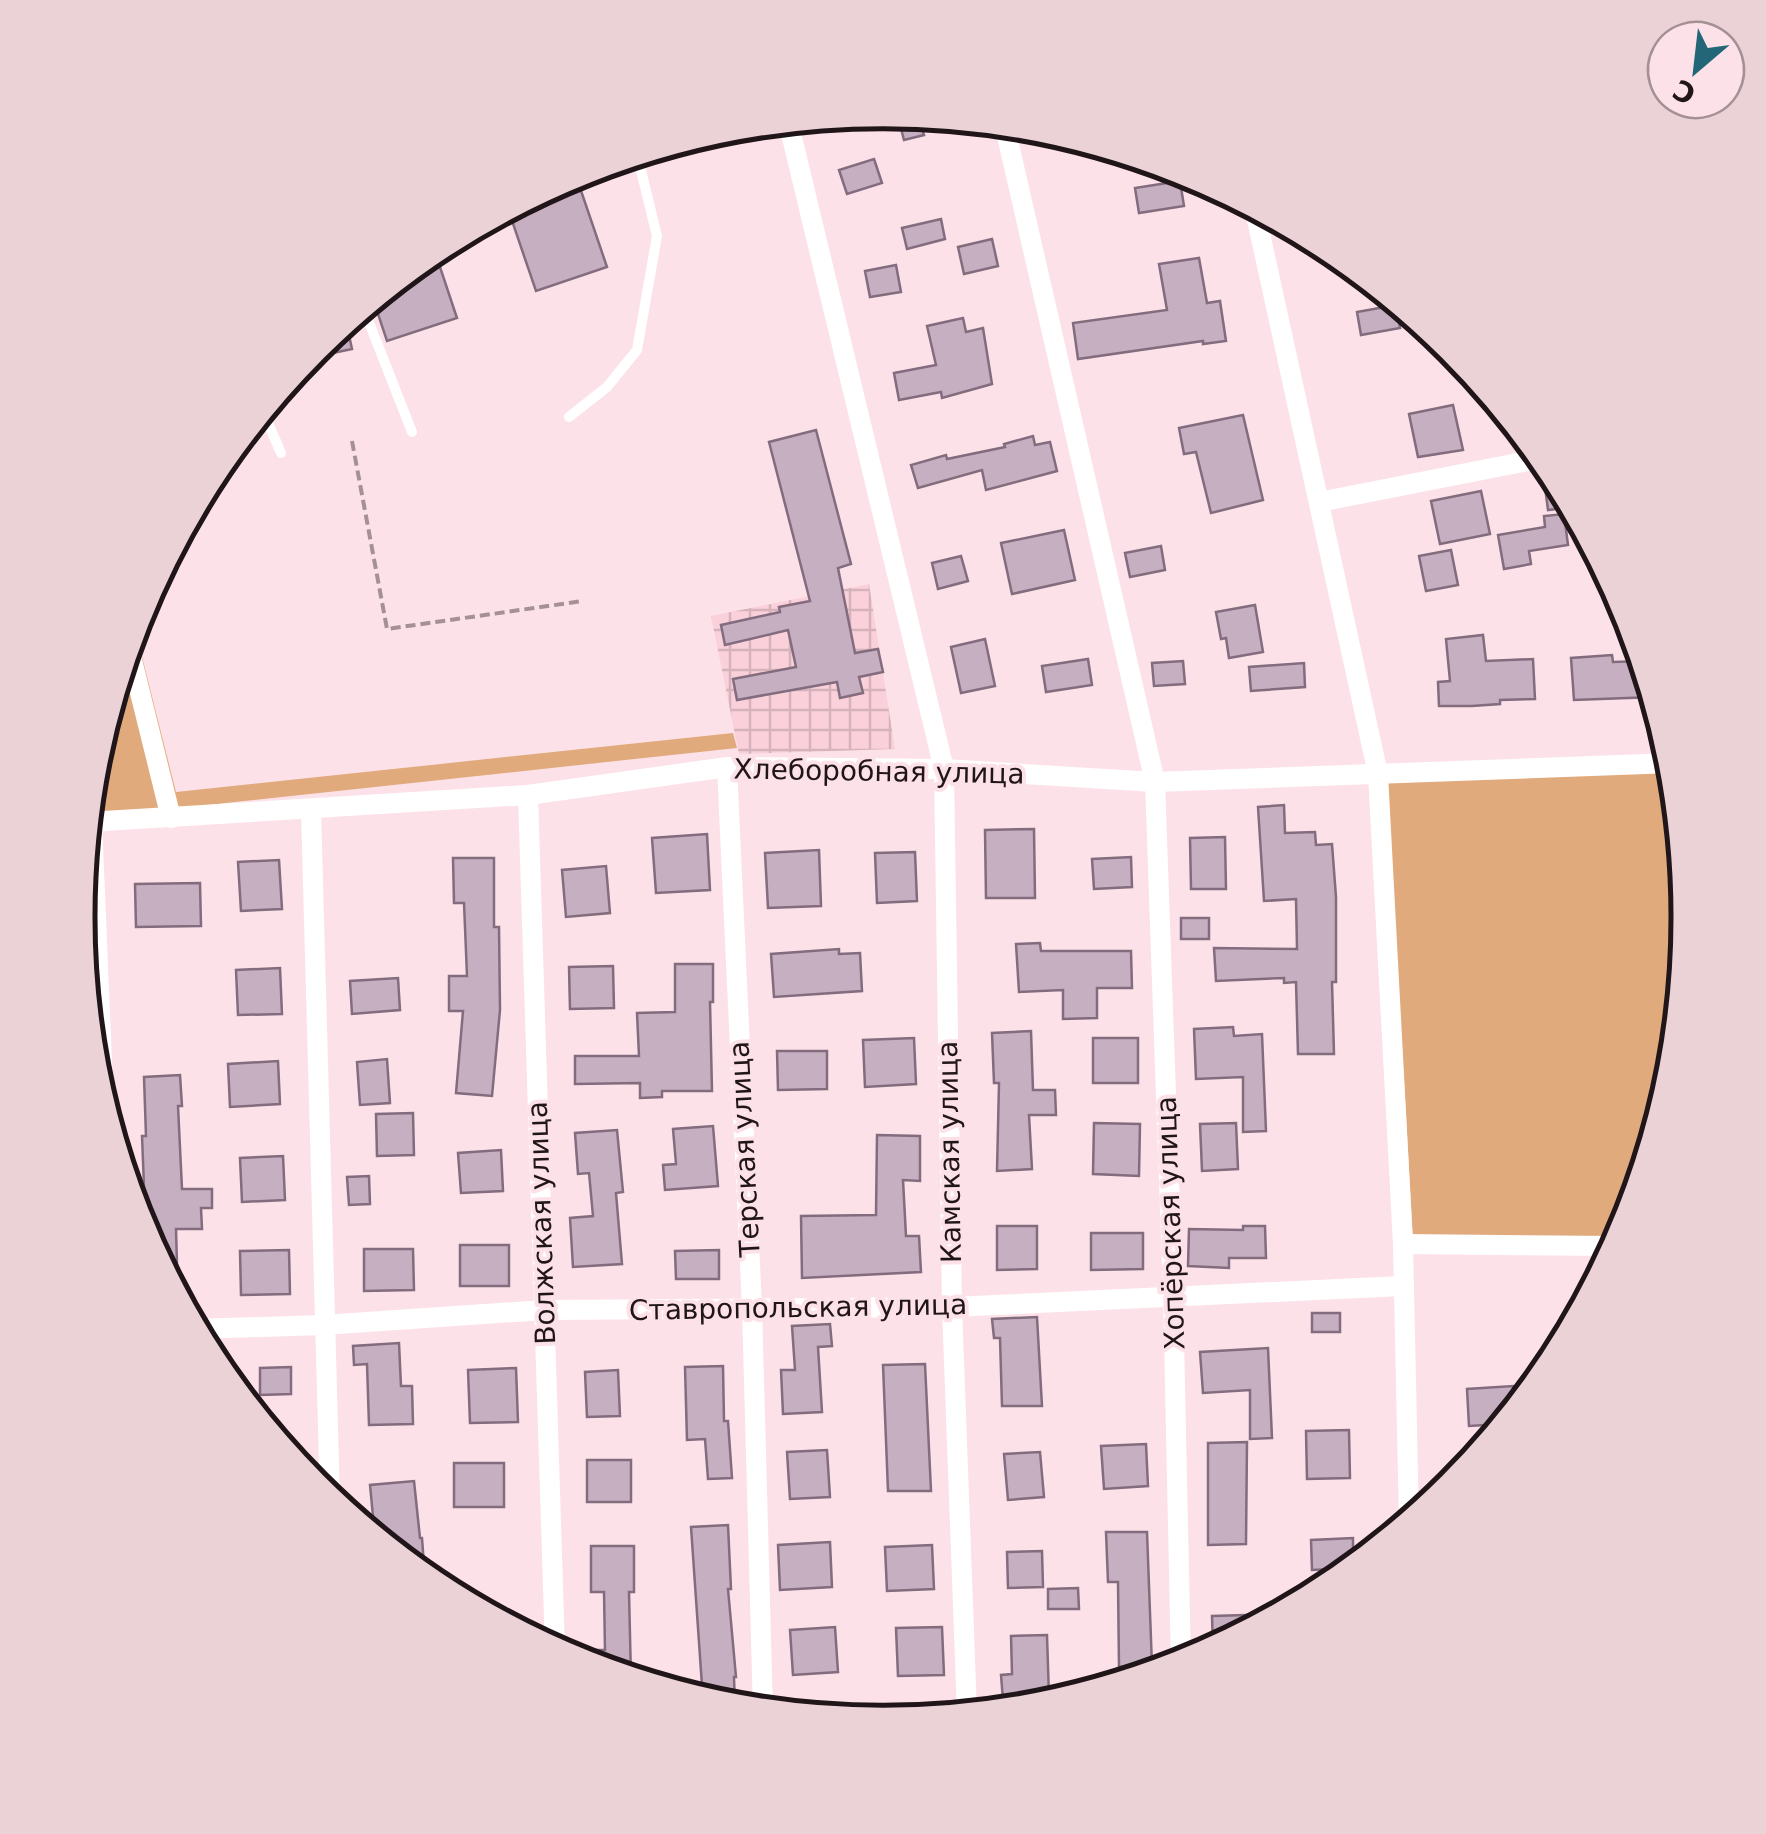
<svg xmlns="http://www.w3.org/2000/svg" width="1766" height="1834" font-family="'DejaVu Sans',sans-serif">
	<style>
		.industrial { fill: url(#industrial-grid) }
		.grass { fill: #e1aa7d }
		.building { fill: #c6afc1; stroke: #826c7d; stroke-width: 2.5 }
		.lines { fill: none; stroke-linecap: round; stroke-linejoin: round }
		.path { stroke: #a49095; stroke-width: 4; stroke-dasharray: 10 5; stroke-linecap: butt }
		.service { stroke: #fff; stroke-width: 10 }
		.minor { stroke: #fff; stroke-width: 20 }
		.labels { text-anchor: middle; stroke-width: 8; stroke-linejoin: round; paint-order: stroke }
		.street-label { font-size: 28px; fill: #201518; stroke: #fce2e8 }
		.rim { fill: none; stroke: #201518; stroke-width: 5 }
	</style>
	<defs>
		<pattern id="industrial-grid" width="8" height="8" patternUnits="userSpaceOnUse" patternTransform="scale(2.5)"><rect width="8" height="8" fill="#fad1da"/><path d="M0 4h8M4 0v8" fill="none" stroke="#d6b3ba"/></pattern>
	</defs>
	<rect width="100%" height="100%" fill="#fce2e8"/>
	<path class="industrial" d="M869,584l26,165 -156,5 -28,-138z"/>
	<g class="grass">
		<path d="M134,625l42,167 557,-59 4,15 -595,64 -54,1 5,-54z"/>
		<path d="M1674,771l14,147 -15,157 -46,151 -8,15 -206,-2 -26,-456z"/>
	</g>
	<g class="building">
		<path d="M918,116l6,19 -20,5 -5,-19z"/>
		<path d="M874,159l8,24 -35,11 -8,-24z"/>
		<path d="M575,173l32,94 -71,24 -28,-82z"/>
		<path d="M1180,181l4,25 -45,7 -4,-25z"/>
		<path d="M941,219l4,20 -38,10 -5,-21z"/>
		<path d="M992,239l6,27 -34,8 -6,-27z"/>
		<path d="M434,249l23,69 -70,23 -14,-42z"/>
		<path d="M1199,258l8,45 13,-2 6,40 -23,3v-3l-125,18 -5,-36 94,-13 -8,-46z"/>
		<path d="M896,265l5,27 -31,5 -5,-26z"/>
		<path d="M1396,305l4,23 -39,7 -4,-23z"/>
		<path d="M963,318l3,14 17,-4 9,56 -50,14 -1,-6 -42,8 -5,-27 42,-8 -9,-39z"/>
		<path d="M346,321l6,28 -48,10 10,-12z"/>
		<path d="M1453,405l10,45 -45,7 -9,-43z"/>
		<path d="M1243,415l20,85 -52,13 -15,-61 -12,2 -5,-26z"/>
		<path d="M816,430l35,134 -13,4 17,85 23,-4 5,23 -24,5 4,16 -23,5 -3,-16 -100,18 -4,-21 63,-12 -8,-37 -63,15 -4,-20 59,-13 -1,-5 31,-6 -41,-159z"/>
		<path d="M1033,436l2,9 15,-3 7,29 -71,19 -4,-20 -64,18 -7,-23 35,-10 1,4 58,-12 -1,-3z"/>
		<path d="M1552,468l1,2 20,37 -25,3 -5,-38z"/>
		<path d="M1481,491l9,43 -50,10 -9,-43z"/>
		<path d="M1564,514l4,31 -39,6 2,13 -27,5 -6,-34 47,-8 -1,-11z"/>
		<path d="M1064,530l11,50 -63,14 -11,-51z"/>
		<path d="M1161,546l4,24 -35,7 -5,-24z"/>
		<path d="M1451,550l7,35 -32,6 -7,-35z"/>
		<path d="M961,556l7,25 -30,8 -6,-26z"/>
		<path d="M1255,605l8,47 -34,6 -3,-20 -5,1 -5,-27z"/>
		<path d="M1483,635l3,26 47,-2 2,40 -35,1v4l-28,2h-33l-1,-24 12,-1 -4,-42z"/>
		<path d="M985,639l10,47 -34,7 -10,-46z"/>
		<path d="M1612,655l1,7 30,-1 11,36 -80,3 -3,-42z"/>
		<path d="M1088,659l4,26 -46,7 -4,-26z"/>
		<path d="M1183,661l2,23 -31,2 -2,-23z"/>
		<path d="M1304,663l1,24 -54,4 -2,-24z"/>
		<path d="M1284,805l1,28 30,-1 1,13 16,-1 4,53v85h-4l2,72h-36l-2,-72 -12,1v-5l-68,3 -2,-33 83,1 -1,-50 -32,2 -6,-94z"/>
		<path d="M1034,829l1,69h-49l-1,-68z"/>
		<path d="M707,834l3,56 -54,3 -4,-55z"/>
		<path d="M1225,837l1,52h-35l-1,-51z"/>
		<path d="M819,850l2,56 -53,2 -3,-55z"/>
		<path d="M915,852l2,49 -40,2 -2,-50z"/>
		<path d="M1131,857l1,30 -38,2 -2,-30z"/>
		<path d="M453,858h41v69h5l1,83 -8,86 -36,-3 7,-82h-14v-35h18l-3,-73h-10z"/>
		<path d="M279,860l3,49 -41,2 -3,-49z"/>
		<path d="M606,866l4,47 -44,4 -4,-47z"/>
		<path d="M200,883l1,43 -65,1 -1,-43z"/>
		<rect x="1181" y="918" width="28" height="21"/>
		<path d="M1040,943l1,8h90l1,37h-35v30l-34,1v-29l-44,2 -3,-48z"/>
		<path d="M839,949v5l21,-1 2,38 -88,6 -3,-43z"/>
		<path d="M675,964h38v38h-3l2,89h-50v6l-22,1v-15l-65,1v-28h64l-2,-43 38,-1z"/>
		<path d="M613,966l1,42 -44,1 -1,-42z"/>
		<path d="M280,968l2,46 -44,1 -2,-45z"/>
		<path d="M398,978l2,32 -48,4 -2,-33z"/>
		<path d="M1233,1027l1,9 28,-2 4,97 -23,1v-55l-47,2 -2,-50z"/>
		<path d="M1031,1031l2,59h22l1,25h-27l3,54 -35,2 2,-88h-5l-2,-50z"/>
		<path d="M914,1038l2,46 -51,3 -2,-47z"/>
		<rect x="1093" y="1038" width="45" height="45"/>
		<path d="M777,1051h50v38l-49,1z"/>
		<path d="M387,1059l3,44 -30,2 -3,-43z"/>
		<path d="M278,1061l2,43 -50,3 -2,-43z"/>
		<path d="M180,1075l2,31h-4l4,83h30v19h-11l1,21h-26l2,70 -32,-61 -4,-102h4l-2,-59z"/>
		<path d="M413,1113l1,42 -37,1 -1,-42z"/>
		<path d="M1094,1123l46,1 -1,52 -46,-2z"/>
		<path d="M1236,1123l2,46 -36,2 -2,-47z"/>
		<path d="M713,1126l5,60 -53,4 -2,-25 13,-1 -3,-35z"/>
		<path d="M617,1130l6,62 -7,1 6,71 -49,3 -3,-49 23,-2 -4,-43 -11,1 -3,-41z"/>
		<path d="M877,1135l43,1v45l-17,-1 3,56h13l2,36 -119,6 -1,-62 75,-1z"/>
		<path d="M501,1150l2,41 -42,2 -3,-40z"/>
		<path d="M283,1156l2,44 -43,2 -2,-44z"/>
		<path d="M369,1176l1,28 -21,1 -2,-28z"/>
		<path d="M997,1226h40v43l-40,1z"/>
		<path d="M1243,1226h22l1,32h-37v10l-41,-2 1,-37 54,1z"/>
		<path d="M1091,1233h52v36l-52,1z"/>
		<rect x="460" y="1245" width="49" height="41"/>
		<path d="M364,1249h49l1,41 -50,1z"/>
		<path d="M289,1250l1,44 -49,1 -1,-44z"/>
		<path d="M719,1250v29h-43l-1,-28z"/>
		<rect x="1312" y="1313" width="28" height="19"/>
		<path d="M1037,1317l5,89h-40l-2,-68h-6l-2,-19z"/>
		<path d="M830,1324l2,22 -14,1 4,65 -39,2 -2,-44h14l-3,-44z"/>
		<path d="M399,1343l2,43h11l1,38 -44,1 -2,-61 -13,1 -1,-19z"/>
		<path d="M1268,1348l4,90 -22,1v-49l-47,3 -3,-41z"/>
		<path d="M925,1364l6,127h-43l-5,-126z"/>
		<path d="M723,1366l1,55h4l4,57 -24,1 -3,-40 -18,1 -2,-73z"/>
		<path d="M291,1367v27l-31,1v-27z"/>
		<path d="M516,1368l2,54 -48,1 -2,-53z"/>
		<path d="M618,1370l2,46 -33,1 -2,-45z"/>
		<path d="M1513,1386l2,25 -11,13 -35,2 -2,-37z"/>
		<path d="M1349,1430l1,48 -43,1 -1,-48z"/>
		<path d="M1247,1442l-1,102 -38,1v-102z"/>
		<path d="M1146,1444l2,42 -44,3 -3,-43z"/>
		<path d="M827,1450l3,47 -40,2 -3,-47z"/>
		<path d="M1040,1452l4,45 -36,3 -4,-46z"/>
		<rect x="587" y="1460" width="44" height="42"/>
		<rect x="454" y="1463" width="50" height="44"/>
		<path d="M414,1481l6,57h2l3,40 -50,-41 -5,-52z"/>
		<path d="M728,1525l3,64h-3l8,88h-2l1,31 -32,-8 -12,-173z"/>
		<path d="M1106,1532h41l5,134 -33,1 -1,-85h-10z"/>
		<path d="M1353,1538v30l-41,2 -1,-30z"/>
		<path d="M830,1542l2,45 -52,3 -2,-45z"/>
		<path d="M932,1545l2,44 -47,2 -2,-44z"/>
		<path d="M591,1546h43v46h-5l2,86 -41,-12v-16h15l-1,-58h-13z"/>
		<path d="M1042,1551l1,36 -35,1 -1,-36z"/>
		<path d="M1078,1588l1,21h-31v-20z"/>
		<path d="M1280,1614l-67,35 -1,-33z"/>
		<path d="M835,1627l3,45 -45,3 -3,-45z"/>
		<path d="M942,1627l2,48 -46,1 -2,-48z"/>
		<path d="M1047,1635l2,62 -46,3 -2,-25 11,-1 -1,-38z"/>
	</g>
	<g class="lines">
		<path class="path" d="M352,441l35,188 196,-28"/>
		<g class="service">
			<path d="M363,307l49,125"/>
			<path d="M257,417l11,6 13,30"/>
			<path d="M569,417l38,-30 30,-37 20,-114 -20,-82"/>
		</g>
		<g class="minor">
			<path d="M788,121l156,648 8,538 15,407"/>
			<path d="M1004,123l151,659 18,512 8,370"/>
			<path d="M1254,206l124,568 25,470 6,278"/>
			<path d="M1319,502l224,-44"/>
			<path d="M128,644l43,174"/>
			<path d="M727,767l25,541 11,403"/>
			<path d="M528,795l27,855"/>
			<path d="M311,810l19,690"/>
			<path d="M87,822l441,-27 199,-28 217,2 211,13 518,-19"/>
			<path d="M92,822l12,287"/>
			<path d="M1403,1244l213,2"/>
			<path d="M194,1329l129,-4 221,-15 408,-3 450,-21"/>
		</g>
	</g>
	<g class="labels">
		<g class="street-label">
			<text transform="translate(879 771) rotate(1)" y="10">Хлеборобная улица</text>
			<text transform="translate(744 1149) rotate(-93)" y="10">Терская улица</text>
			<text transform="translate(949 1152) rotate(-91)" y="10">Камская улица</text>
			<text transform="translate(541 1223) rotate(-92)" y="10">Волжская улица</text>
			<text transform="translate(1170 1223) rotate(-92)" y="10">Хопёрская улица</text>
			<text transform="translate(798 1307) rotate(-1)" y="10">Ставропольская улица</text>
		</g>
	</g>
	<path d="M0 0H1766V1834H0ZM95 917a788 788 0 1 1 1576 0a788 788 0 1 1-1576 0Z" fill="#ead2d7" fill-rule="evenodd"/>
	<path class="rim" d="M95 917a788 788 0 1 1 1576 0a788 788 0 1 1-1576 0Z"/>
	<g transform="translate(1696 70) rotate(208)"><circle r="48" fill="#fce2e8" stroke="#a49095" stroke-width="2.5"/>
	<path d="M0-8L18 38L0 25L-18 38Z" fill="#236678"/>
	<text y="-15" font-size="28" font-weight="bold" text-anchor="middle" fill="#201518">С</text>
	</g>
</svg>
